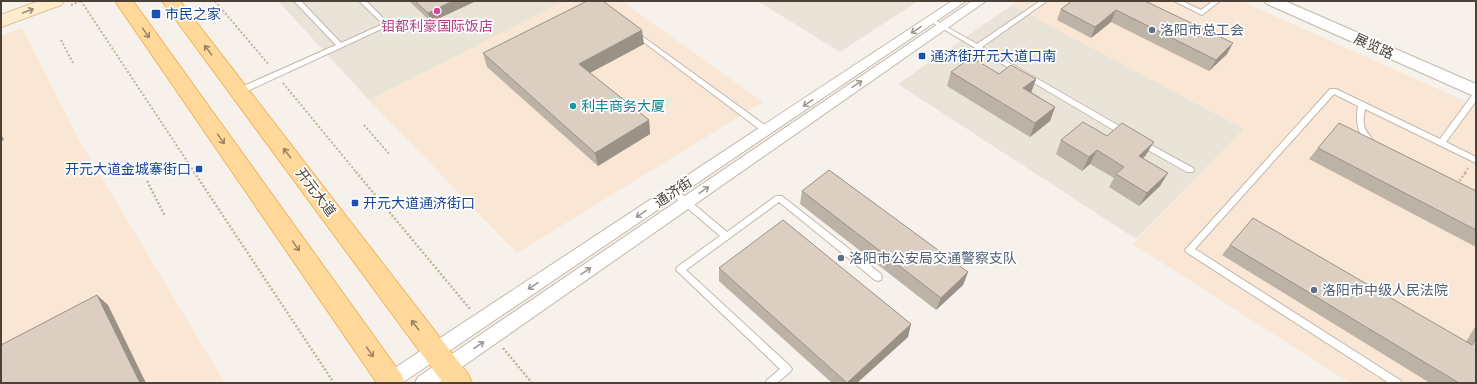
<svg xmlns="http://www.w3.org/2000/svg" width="1477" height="384" font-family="'Varela Round','Noto Sans SC',sans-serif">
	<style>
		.residential { fill: #eae3d7 }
		.commercial { fill: #f9e6d4 }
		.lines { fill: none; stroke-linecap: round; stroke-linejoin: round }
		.service-casing { stroke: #c3b8ab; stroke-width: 2 }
		.minor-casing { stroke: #c3b8ab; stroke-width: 2 }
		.tertiary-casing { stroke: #c3b8ab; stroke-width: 2 }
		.secondary-casing { stroke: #ddc498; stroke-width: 2 }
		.primary-casing { stroke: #eeb660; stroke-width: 2 }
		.path-far1 { stroke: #c6b39b; stroke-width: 2; stroke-dasharray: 2 2; stroke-linecap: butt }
		.path { stroke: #c6b39b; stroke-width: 2.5; stroke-dasharray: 2 2; stroke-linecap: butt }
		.service { fill: #fff; fill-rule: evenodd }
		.minor { fill: #fff; fill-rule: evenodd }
		.tertiary { fill: #fff; fill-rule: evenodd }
		.secondary { fill: #ffedcb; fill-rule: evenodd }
		.primary { fill: #ffd89a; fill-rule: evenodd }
		.wall { fill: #bdb2a6 }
		.shaded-wall { fill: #9a9187 }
		.building { fill: #dccfc1; stroke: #9a9187 }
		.oneway { stroke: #9c8e7a }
		.oneway2 { stroke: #9c9691 }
		.oneway3 { stroke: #9c8564 }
		.hotel-dot { fill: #d1479c; stroke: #fff; stroke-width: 1.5 }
		.transit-dot { fill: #1a4fb4; stroke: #fff; stroke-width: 1.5 }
		.service-dot { fill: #5c6f8a; stroke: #fff; stroke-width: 1.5 }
		.culture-dot { fill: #0f9aa8; stroke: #fff; stroke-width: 1.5 }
		.labels { text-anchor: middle; stroke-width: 3.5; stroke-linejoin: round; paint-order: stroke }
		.transit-label { font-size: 14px; fill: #164399; stroke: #fff; text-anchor: start }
		.hotel-label { font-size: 14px; fill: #b23c85; stroke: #fff }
		.service-label { font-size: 14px; fill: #4e5e75; stroke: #fff; text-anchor: start }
		.street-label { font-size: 14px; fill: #4b4137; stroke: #fff }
		.culture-label { font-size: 14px; fill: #0d838f; stroke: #fff; text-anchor: start }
	</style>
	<rect width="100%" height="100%" fill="#f6f1ea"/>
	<g class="residential">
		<path d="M278,1h287l-196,99z"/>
		<path d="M758,1h160l-78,51z"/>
		<path d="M1012,5l232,124 -108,110 -238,-155z"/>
	</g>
	<g class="commercial">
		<path d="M565,1h57l141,101 -246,151 -148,-153z"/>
		<path d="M1018,1h223l235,105v277h-126l-217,-139 111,-115 -232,-124z"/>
		<path d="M22,28l56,110 147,245h-224v-347z"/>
	</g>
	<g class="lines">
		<defs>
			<g id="service">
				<path d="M294,1h7l40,42 42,-19 -24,-23h7l24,24 -147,68h-6l-1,-2 1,-2 99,-44z"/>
				<path d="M1040,1h7l-65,46 146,84 1,2 -1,2h-6l-194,-115 3,-2 2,1 44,25z"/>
				<path d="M1174,1h8l19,9 12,-9h7l-18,14z"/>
				<path d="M635,31l134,97 1,2 -1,2h-6l-130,-98v-2z"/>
				<path d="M1330,89h6l104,50 33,-45h3v7l-30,41 30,15v6l-111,-54c-4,21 1,21 12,36l-1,2h-6c-12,-12 -15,-24 -12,-41l-24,-12 -139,155 205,131 2,3h-13l-203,-131 -1,-2z"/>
				<path d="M1142,140l51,28 1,2 -1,2h-6l-48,-27 -1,-2z"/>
				<path d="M674,189l3,1 50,42 49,-36h6l99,78 1,3 -1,3 -3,1 -3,-1 -96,-78 -93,68 104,96 2,3 -2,3 -13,11h-12l2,-3 13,-11 -104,-99 1,-3 43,-31 -49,-42 -1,-2 1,-2z"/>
			</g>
			<g id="minor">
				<path d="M952,1h14l-564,382h-24l3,-6z"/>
				<path d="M972,1h14l-547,382h-24l3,-6z"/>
			</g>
			<path id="tertiary" d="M1264,1h21l191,83v13l-209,-93z"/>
			<path id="secondary" d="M39,1h25l-3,4 -60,22v-12z"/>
			<g id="primary">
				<path d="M115,1h18l268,373 4,9h-28z"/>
				<path d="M162,1h18l288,373 4,9h-29z"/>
			</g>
		</defs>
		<use href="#service" class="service-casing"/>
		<use href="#minor" class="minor-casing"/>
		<use href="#tertiary" class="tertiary-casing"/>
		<use href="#secondary" class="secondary-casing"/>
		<use href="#primary" class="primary-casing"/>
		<g class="path-far1">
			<path d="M81,1l114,172"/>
			<path d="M215,1l54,64"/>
			<path d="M71,5l10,-4"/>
			<path d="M61,40l13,25"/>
			<path d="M283,83l74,90"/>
			<path d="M364,125l26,30"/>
			<path d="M1465,173l3,-5"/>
		</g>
		<g class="path">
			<path d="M194,172l140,211"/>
			<path d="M356,172l114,137"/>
			<path d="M147,181l18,35"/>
			<path d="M1457,184l9,-12"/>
			<path d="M503,348l29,35"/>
		</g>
		<use href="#service" class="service"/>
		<use href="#minor" class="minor"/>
		<use href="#tertiary" class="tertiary"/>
		<use href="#secondary" class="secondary"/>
		<use href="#primary" class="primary"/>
	</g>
	<g class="wall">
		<path d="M409,1h67l-45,21z"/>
		<path d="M1145,1l82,53 -18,17 -98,-49 -20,16 -34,-18 4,-11z"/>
		<path d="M644,44l-54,29 59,47 1,14 -52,32 -111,-99 -4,-14z"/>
		<path d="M951,72l48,2 37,5 -5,13 24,15 -5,14 -20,16 -83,-51z"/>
		<path d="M1107,136l39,19 -3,3 17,28 -21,20 -30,-19 5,-9 -24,-14 -8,7 -26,-17 5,-14z"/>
		<path d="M1318,148l158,43v56l-167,-88z"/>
		<path d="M802,191l166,81 -5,13 -27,25 -136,-106z"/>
		<path d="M1230,245l236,97 10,-17v58h-46l-208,-128z"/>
		<path d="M719,268l189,69 -51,46h-25l-113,-102z"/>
	</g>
	<g class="shaded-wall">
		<path d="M453,1h23l-45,21 -3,-9z"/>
		<path d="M1116,10l-5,12 -20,16 4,-11z"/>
		<path d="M642,30l2,14 -62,33 -3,-13z"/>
		<path d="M1233,43l-6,11 -18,17 7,-11z"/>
		<path d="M1036,79l-5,14 -8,-5z"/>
		<path d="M1055,107l-5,14 -20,16 5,-14z"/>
		<path d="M649,120l1,14 -52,32 -3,-13z"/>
		<path d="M1,134l3,6 -3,1z"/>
		<path d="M1154,142l-8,13 -15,14 8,-13z"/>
		<path d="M1097,150l-7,14 -8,7 7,-14z"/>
		<path d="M1168,173l-8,13 -21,20 8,-13z"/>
		<path d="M968,272l-5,13 -27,25 5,-12z"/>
		<path d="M97,295l11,10 38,78h-6z"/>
		<path d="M911,324l-3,13 -51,46h-10z"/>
	</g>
	<g class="building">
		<path d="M415,1h38l-25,12z"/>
		<path d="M587,1h16l39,29 -63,34 70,56 -54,33 -112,-100z"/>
		<path d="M1072,1h73l88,42 -17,17 -100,-50 -21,17 -34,-18z"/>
		<path d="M971,57l28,17 12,-9 25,14 -13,9 32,19 -20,16 -84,-51z"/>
		<path d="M1083,122l24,14 15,-13 32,19 -15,14 29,17 -21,20 -31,-19 8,-7 -27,-17 -8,7 -28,-17z"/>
		<path d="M1339,123l137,68v39l-158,-82z"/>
		<path d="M829,170l139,102 -27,26 -139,-107z"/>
		<path d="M1253,218l219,127 4,-7v45h-17l-229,-138z"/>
		<path d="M783,220l128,104 -64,59 -128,-115z"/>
		<path d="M97,295l43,88h-139v-38z"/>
	</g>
	<defs><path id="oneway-shaft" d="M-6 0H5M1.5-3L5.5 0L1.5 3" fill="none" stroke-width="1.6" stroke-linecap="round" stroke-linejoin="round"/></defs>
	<use class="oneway" href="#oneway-shaft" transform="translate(28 11) rotate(-20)"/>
	<g class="oneway2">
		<use href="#oneway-shaft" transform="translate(916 30) rotate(146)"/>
		<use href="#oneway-shaft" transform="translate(857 84) rotate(-34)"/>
		<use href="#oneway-shaft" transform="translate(808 103) rotate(146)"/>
		<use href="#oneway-shaft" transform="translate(704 190) rotate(-34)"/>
		<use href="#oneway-shaft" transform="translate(641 214) rotate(146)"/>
		<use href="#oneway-shaft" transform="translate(586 271) rotate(-35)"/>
		<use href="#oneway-shaft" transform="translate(533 286) rotate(146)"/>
		<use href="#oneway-shaft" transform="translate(479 345) rotate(-35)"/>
	</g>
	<g class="oneway3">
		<use href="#oneway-shaft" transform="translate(146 33) rotate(55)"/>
		<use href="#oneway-shaft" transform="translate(208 50) rotate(-127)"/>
		<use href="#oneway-shaft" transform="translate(221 139) rotate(55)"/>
		<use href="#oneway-shaft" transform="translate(287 153) rotate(-127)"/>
		<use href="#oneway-shaft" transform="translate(296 246) rotate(55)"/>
		<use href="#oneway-shaft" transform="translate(415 325) rotate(-127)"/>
		<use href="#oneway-shaft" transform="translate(370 352) rotate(55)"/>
	</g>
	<circle class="hotel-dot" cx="437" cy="11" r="4"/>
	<g class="transit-dot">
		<rect x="151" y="9" width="10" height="10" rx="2"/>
		<rect x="918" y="52" width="8" height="8" rx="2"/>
		<rect x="195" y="165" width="8" height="8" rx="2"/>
		<rect x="351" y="199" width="8" height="8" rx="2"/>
	</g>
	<g class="service-dot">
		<circle cx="1152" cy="30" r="4"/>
		<circle cx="841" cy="258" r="4"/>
		<circle cx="1314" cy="290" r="4"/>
	</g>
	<circle class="culture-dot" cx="573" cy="106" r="4"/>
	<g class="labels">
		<g class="transit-label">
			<text x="165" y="19">市民之家</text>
			<text x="930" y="61">通济街开元大道口南</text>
			<text x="191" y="174" text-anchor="end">开元大道金城寨街口</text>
			<text x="363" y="208">开元大道通济街口</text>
		</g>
		<g class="hotel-label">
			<text x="437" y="31">钼都利豪国际饭店</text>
		</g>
		<g class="service-label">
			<text x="1160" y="35">洛阳市总工会</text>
			<text x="849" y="263">洛阳市公安局交通警察支队</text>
			<text x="1322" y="295">洛阳市中级人民法院</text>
		</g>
		<g class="street-label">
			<text transform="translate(1374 46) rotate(24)" y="5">展览路</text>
			<text transform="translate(316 192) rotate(53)" y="5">开元大道</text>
			<text transform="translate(673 192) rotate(-34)" y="5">通济街</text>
		</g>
		<g class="culture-label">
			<text x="581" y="111">利丰商务大厦</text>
		</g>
	</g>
	<rect width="1477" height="384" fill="none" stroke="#4b4137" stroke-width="4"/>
</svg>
